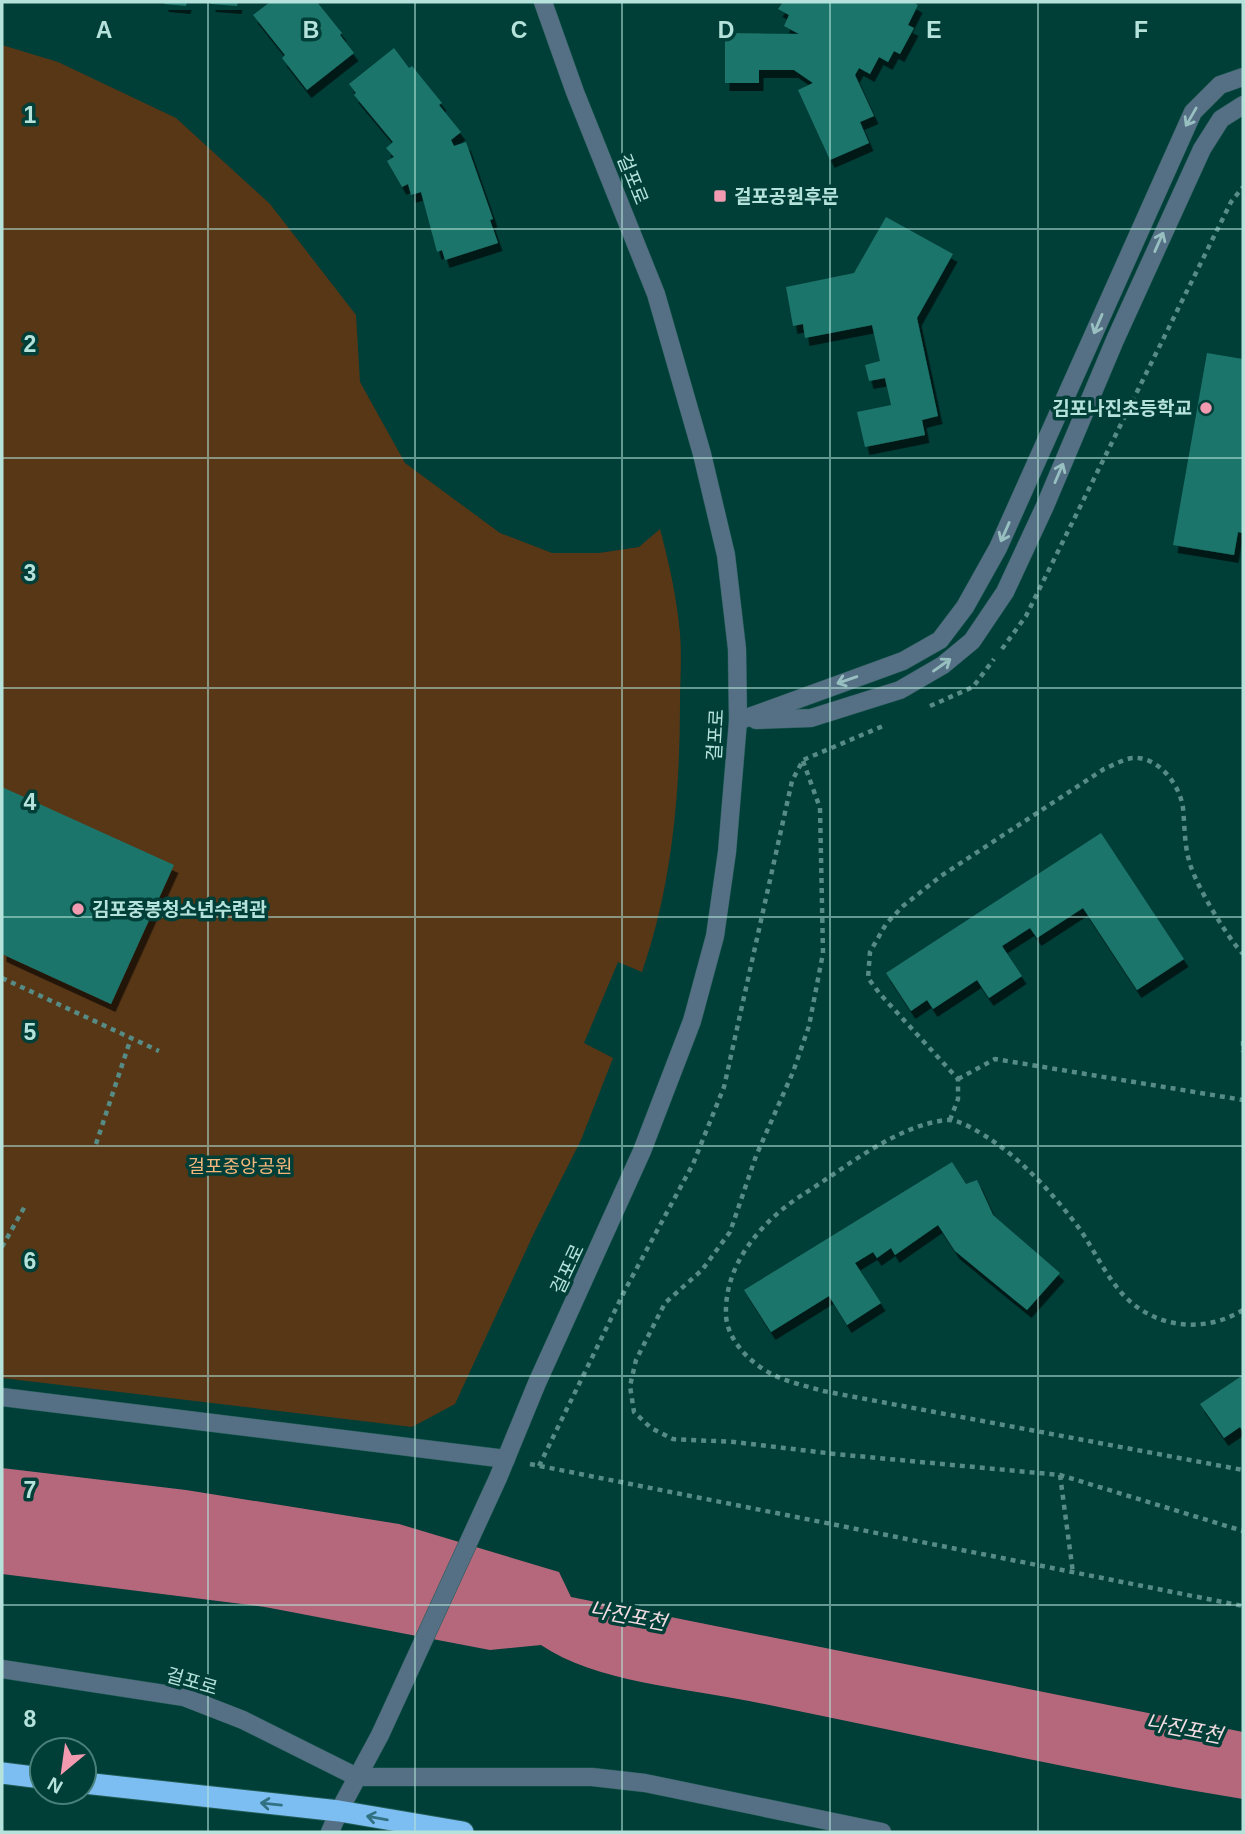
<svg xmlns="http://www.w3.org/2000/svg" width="1245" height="1834" font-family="Arial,'Noto Sans KR',sans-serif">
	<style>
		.green { fill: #583716 }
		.water { fill: #b5687c }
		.building { fill: #1e746a; filter: url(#shadow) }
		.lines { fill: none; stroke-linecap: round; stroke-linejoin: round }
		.minor-casing { stroke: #215c55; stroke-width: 19 }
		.highway-casing { stroke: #215c55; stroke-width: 23 }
		.path { stroke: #568c85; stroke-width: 4.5; stroke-dasharray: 5 5; stroke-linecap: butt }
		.minor { stroke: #556f84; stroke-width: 18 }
		.highway { stroke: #7cbef2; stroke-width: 21 }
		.oneway { stroke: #98c0c1 }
		.oneway2 { stroke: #327182 }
		.grid { fill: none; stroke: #b5e3db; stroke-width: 2; stroke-opacity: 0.55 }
		.poi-dot { fill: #f29ab0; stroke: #003e38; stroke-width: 2.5 }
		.labels { text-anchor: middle; stroke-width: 7; stroke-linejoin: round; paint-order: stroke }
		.street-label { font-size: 19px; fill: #b5e3db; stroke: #003e38 }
		.poi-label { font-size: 19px; font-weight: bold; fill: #b5e3db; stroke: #003e38; text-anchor: start }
		.park-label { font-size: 19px; fill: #f5b67b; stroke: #003e38 }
		.water-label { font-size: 21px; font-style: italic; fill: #f4dde2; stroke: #003e38 }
		.grid-label { font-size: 23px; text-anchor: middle; font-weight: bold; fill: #b5e3db; stroke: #003e38; stroke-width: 7; stroke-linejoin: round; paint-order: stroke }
	</style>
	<defs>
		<filter id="shadow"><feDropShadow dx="4.5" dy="8" stdDeviation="0" flood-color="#0009"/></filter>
	</defs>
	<rect width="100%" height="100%" fill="#003e38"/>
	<path class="green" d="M2,45l56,17 118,56 94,86 86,111 4,67 45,81 95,70 52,20h47l40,-6 21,-18c9,34 17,69 20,105 2,23 0,46 0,69 0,91 -8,183 -38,269l-24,-10 -34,81 29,15 -32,82 -47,93 -79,171 -43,23 -410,-49z"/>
	<path class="water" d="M2,1468l184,22 213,34 160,48 12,25 672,135v67c-166,-27 -329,-65 -494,-98 -64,-13 -154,-19 -208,-56l-51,5 -225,-43 -263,-33z"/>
	<g class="building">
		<path d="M164,2h23l-1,4 -22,-2z"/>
		<path d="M211,2h27l-1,4 -26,-2z"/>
		<path d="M270,2h47l25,31 -2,2 14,18 -47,37 -25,-32 3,-3 -32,-40z"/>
		<path d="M783,2h130l5,3 -10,20 6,3 -14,26 -6,-3 -6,11 -9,-5 -9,17 -11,-6 -4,7 19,41 -14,6 9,21 -39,17 -32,-70 15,-7 -19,-13h-35v13h-34v-50l74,1 -15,-8 5,-11 -11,-6z"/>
		<path d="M394,48l15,20 3,-2 30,37 -3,2 22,27 -10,8 3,6 12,-4 27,77 -3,1 8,23 -53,17 -3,-10 -5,2 -16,-60 -10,3 -3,-11 -6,3 -15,-26 7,-4 -8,-9 7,-6 -39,-47 2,-2 -7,-9z"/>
		<path d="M886,217l67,37 -36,64 21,98 -16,4 3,15 -60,12 -8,-35 34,-7 -6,-27 -16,3 -4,-16 15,-4 -8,-36 -67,13 -2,-14 -10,2 -7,-39 68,-14z"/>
		<path d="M1207,353l36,6v174l-5,-1 -4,23 -61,-10z"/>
		<path d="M2,787l172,78 -63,139 -109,-50z"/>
		<path d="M1101,833l83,126 -47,31 -54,-82 -46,30 -7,-10 -28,18 20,30 -33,22 -12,-18 -44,29 -6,-9 -16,11 -25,-38z"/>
		<path d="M952,1162l14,22 11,-4 16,35 67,58 -33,37 -72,-59 -17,-26 -43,30 -4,-7 -14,10 -4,-6 -18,11 26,40 -34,22 -18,-29 -58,36 -27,-42z"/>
		<path d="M1243,1375v57l-3,-5 -16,11 -24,-34z"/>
	</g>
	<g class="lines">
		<defs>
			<g id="minor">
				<path d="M756,720l55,-2 89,-28 43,-25 29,-24 33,-49 40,-86 70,-166 87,-191 19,-30 22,-14"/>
				<path d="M738,721l165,-60 37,-21 25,-33 33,-59 195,-436 27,-27 23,-8"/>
				<path d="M2,1397l504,62"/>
				<path d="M2,1669l182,28 59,23 114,57h235l53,6 237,49"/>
				<path d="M330,1832l9,-21 41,-76 118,-257 39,-95 105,-232 50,-130 23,-85 12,-84 11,-131 -1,-72 -11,-94 -24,-101 -46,-160 -81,-202 -32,-90"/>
			</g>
			<g id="highway">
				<path d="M2,1773l40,5"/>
				<path d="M84,1783l255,28 124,21"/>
			</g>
		</defs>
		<use href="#minor" class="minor-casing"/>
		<use href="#highway" class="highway-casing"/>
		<g class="path">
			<path d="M1002,649l24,-33 205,-414 12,-15"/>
			<path d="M930,706l43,-19 21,-28"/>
			<path d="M803,761l17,47 3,145 -14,73 -16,46 -37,84 -26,76 -28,38 -37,33 -29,57 -6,26 4,26 17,16 22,11 61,3 101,12 225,21 183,56"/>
			<path d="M2,978l157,73"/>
			<path d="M1243,1041v11"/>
			<path d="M958,1079l37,-20 248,41"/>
			<path d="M950,1120l8,-21v-20l-78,-85 -12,-16 2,-26 16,-28 17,-18 38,-30 163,-107c8,-3 21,-11 30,-11 25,-1 46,27 49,50 2,20 1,39 8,59 8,23 36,70 52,87"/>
			<path d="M96,1144l35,-106"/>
			<path d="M2,1247l23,-41"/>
			<path d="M1243,1310c-42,26 -97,17 -127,-24 -15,-19 -25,-42 -40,-62 -25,-32 -52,-62 -86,-85 -11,-7 -31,-20 -43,-19 -51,5 -103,49 -145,75 -40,26 -78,69 -76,120 1,28 31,55 57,64 13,5 27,8 40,12l420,79"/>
			<path d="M530,1464l713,142"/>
			<path d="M539,1466l86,-176 68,-126 31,-77 68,-306 11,-21 80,-34"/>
			<path d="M1060,1475l13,98"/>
		</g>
		<use href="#minor" class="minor"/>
		<use href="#highway" class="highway"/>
	</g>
	<defs><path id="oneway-shaft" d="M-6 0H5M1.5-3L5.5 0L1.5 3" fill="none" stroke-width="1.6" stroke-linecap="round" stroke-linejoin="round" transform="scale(1.75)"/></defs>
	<g class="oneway">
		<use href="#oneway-shaft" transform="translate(1191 117) rotate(120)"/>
		<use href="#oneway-shaft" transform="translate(1159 242) rotate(-66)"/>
		<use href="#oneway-shaft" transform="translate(1098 324) rotate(113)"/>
		<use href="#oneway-shaft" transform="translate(1059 473) rotate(-67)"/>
		<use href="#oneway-shaft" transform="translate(1005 532) rotate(114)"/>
		<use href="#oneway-shaft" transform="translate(942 665) rotate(-35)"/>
		<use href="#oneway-shaft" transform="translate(847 680) rotate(161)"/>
	</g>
	<g class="oneway2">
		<use href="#oneway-shaft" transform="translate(271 1804) rotate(-174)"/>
		<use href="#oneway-shaft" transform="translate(377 1818) rotate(-170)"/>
	</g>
	<path class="grid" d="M208,2v1830M415,2v1830M622,2v1830M830,2v1830M1038,2v1830M2,229h1241M2,458h1241M2,688h1241M2,917h1241M2,1146h1241M2,1376h1241M2,1605h1241"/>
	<g class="poi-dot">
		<rect x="713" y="189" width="14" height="14" rx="3.5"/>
		<circle cx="1206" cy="408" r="7"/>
		<circle cx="78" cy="909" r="7"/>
	</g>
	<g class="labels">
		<g class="street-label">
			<text transform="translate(633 179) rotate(68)" y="7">걸포로</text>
			<text transform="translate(715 735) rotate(-87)" y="7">걸포로</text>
			<text transform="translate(567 1269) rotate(-65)" y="7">걸포로</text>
			<text transform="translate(192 1681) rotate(16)" y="7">걸포로</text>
		</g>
		<g class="poi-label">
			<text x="734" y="203">걸포공원후문</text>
			<text x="1192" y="415" text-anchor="end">김포나진초등학교</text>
			<text x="92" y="916">김포중봉청소년수련관</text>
		</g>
		<g class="park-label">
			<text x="240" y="1173">걸포중앙공원</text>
		</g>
		<g class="water-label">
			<text transform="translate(628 1616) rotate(11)" y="7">나진포천</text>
			<text transform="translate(1184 1729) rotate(11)" y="7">나진포천</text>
		</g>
	</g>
	<g class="grid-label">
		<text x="104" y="38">A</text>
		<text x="311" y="38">B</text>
		<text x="519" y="38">C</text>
		<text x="726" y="38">D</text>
		<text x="934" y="38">E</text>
		<text x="1141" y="38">F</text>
		<text x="30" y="123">1</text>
		<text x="30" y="352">2</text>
		<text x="30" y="581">3</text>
		<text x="30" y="810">4</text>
		<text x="30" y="1040">5</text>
		<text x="30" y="1269">6</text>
		<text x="30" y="1498">7</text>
		<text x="30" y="1727">8</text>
	</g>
	<rect width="1245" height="1834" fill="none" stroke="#b5e3db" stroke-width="7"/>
	<g transform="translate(63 1771) rotate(209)"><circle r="33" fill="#003e38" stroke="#488079" stroke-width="2"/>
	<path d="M0-5L12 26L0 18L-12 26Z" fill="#f29ab0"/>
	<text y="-10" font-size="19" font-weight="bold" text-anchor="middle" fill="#b5e3db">N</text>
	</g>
</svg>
